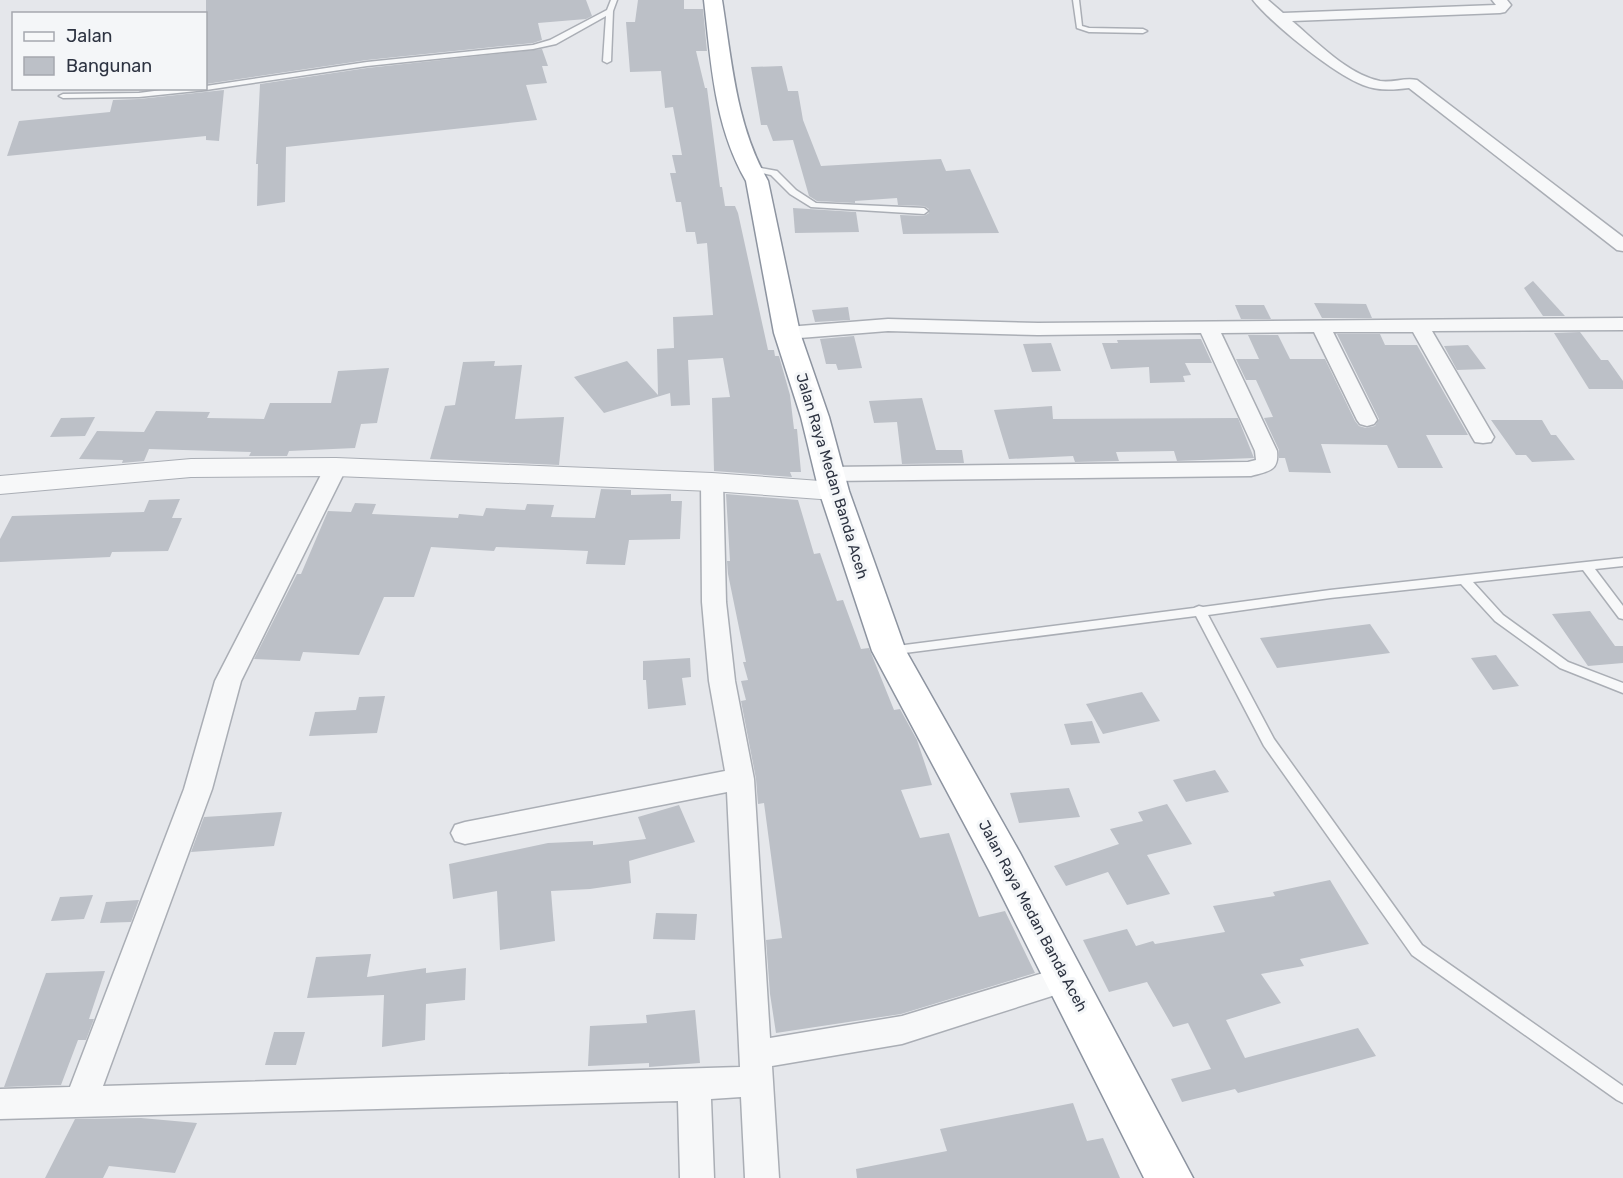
<svg xmlns="http://www.w3.org/2000/svg" width="1623" height="1178" font-family="Rubik,sans-serif">
	<style>
		.building { fill: #bcc0c7 }
		.lines { fill: none; stroke-linecap: round; stroke-linejoin: round }
		.service-casing { stroke: #aaaeb5; stroke-width: 3 }
		.minor-casing { stroke: #aaaeb5; stroke-width: 3 }
		.tertiary-casing { stroke: #aaaeb5; stroke-width: 2 }
		.trunk-casing { stroke: #8d94a0; stroke-width: 3 }
		.service { fill: #f7f8f9; fill-rule: evenodd }
		.minor { fill: #f7f8f9; fill-rule: evenodd }
		.tertiary { fill: #f7f8f9; fill-rule: evenodd }
		.trunk { fill: #fff; fill-rule: evenodd }
		.labels { text-anchor: middle; stroke-width: 6; stroke-linejoin: round; paint-order: stroke }
		.street-label { font-size: 15px; fill: #2e3442; stroke: #f4f6f8 }
	</style>
	<rect width="100%" height="100%" fill="#e5e7eb"/>
	<g class="building">
		<path d="M206,0h380l6,16 -6,3 -48,4 4,17 -9,3 -166,17 -161,24z"/>
		<path d="M638,0h46v9h19l4,42h-11l9,37h2l13,99h2l3,19h10l3,7 30,137h6l1,6h4l11,39 4,34h3l4,43h-11l2,5 -78,-6 -2,-73 18,-1 -7,-39 -35,2 2,45 -19,1 -1,-13 -66,20 -30,-36 53,-16 31,34 -1,-46 17,-1 -1,-31 40,-2 -6,-72 -10,1 -2,-12h-9l-5,-30h-5l-6,-29h6l-4,-18h10l-9,-48 -8,1 -4,-37 -31,1 -4,-50h9z"/>
		<path d="M542,49l6,17h-6l5,17 -21,2 11,35 -251,27 -1,55 -28,4 1,-42h-2l4,-80 107,-16z"/>
		<path d="M782,66l6,25h10l5,29 18,46 120,-7 5,12 24,-2 29,64 -96,1 -3,-19 24,1 5,-3v-4l-5,-3 -26,-1 -1,-7 -42,3v2l-38,-2 -8,-5 -16,-56 -20,1 -6,-16h-6l-10,-58z"/>
		<path d="M224,90l-5,51 -13,-1v-4l-199,20 12,-35 91,-9 3,-12 26,-1z"/>
		<path d="M793,208l63,4 3,20 -64,1z"/>
		<path d="M1533,281l32,35h-22l-19,-28z"/>
		<path d="M1314,303l52,1 6,14h-50z"/>
		<path d="M1235,305h29l7,14h-30z"/>
		<path d="M848,307l2,13 -35,2 -3,-12z"/>
		<path d="M1580,332l21,28h7l15,21v8h-34l-35,-56z"/>
		<path d="M1337,334h43l5,11h32l51,90h-42l17,33h-45l-11,-23 -66,-1 10,29 -42,-1 -4,-14h-6v-8l-15,-32 9,-1 -17,-37h-10l-10,-21h23l-11,-24h30l12,24h35l30,62 4,5 7,2 9,-2 4,-7z"/>
		<path d="M854,336l8,32 -24,2 -2,-6h-10l-6,-25z"/>
		<path d="M1201,339l11,24h-27l6,12 -8,1 2,6 -35,1 -1,-16 -38,2 -9,-26h16l-1,-3z"/>
		<path d="M1051,343l10,28 -29,1 -9,-28z"/>
		<path d="M1468,345l18,24 -29,1 -13,-24z"/>
		<path d="M495,361l-1,5 28,-1 -7,54 49,-2 -5,48 -129,-6 15,-53 10,-1 8,-43z"/>
		<path d="M389,368l-12,55 -16,1 -6,24 -66,3 -2,5h-38l2,-4 -102,-3 -5,12 -22,2 1,-3 -44,-1 18,-28 47,1 12,-21 54,1 -3,6 57,1 6,-16h61l7,-32z"/>
		<path d="M922,398l14,52h26l2,13 -62,1 -5,-42 -23,1 -5,-22z"/>
		<path d="M1052,406l1,13 185,-1 16,40 -77,3 -3,-10 -58,1 3,9 -44,1 -2,-6 -64,3 -15,-49z"/>
		<path d="M95,417l-10,19 -35,1 11,-19z"/>
		<path d="M1491,420h51l9,15h5l19,25 -43,2 -6,-7h-10z"/>
		<path d="M601,489l30,1v5l40,-1v7h11l-2,38 -51,1 -4,25 -39,-1 2,-13 -92,-4 -2,4 -63,-4 -17,50h-30l-25,58 -56,-3 -3,9 -46,-2 43,-85h4l27,-63 23,1 4,-9 21,1 -4,10 86,4 1,-4 24,2 3,-8 39,2 2,-6 27,1 -3,12 44,1z"/>
		<path d="M726,494l72,6 16,54 6,-1 17,48 6,-1 18,49 8,-1 25,62 6,-1 17,31 15,45 -31,5 19,48 29,-5 30,84 26,-6 30,62 -134,41 -125,19 -6,-39 -4,-54 16,-2 -18,-135 -6,1 -2,-25 -15,-78 5,-1 -5,-19 7,-1 -5,-18h3l-18,-88 -1,-13h3z"/>
		<path d="M180,499l-8,19h10l-14,33 -56,1 -2,5 -110,5v-23l12,-23 132,-4 5,-12z"/>
		<path d="M1590,611l25,35h8v17l-35,3 -36,-52z"/>
		<path d="M1370,624l20,29 -113,15 -17,-30z"/>
		<path d="M1496,655l23,31 -26,4 -22,-32z"/>
		<path d="M690,658l1,19 -9,1 4,27 -38,4 -2,-29h-3v-19z"/>
		<path d="M1142,692l18,29 -57,13 -17,-30z"/>
		<path d="M385,696l-8,37 -68,3 6,-24 41,-2 3,-13z"/>
		<path d="M1092,721l8,22 -29,2 -7,-21z"/>
		<path d="M1215,770l14,22 -43,10 -13,-22z"/>
		<path d="M1069,788l11,29 -61,6 -9,-30z"/>
		<path d="M1167,804l25,40 -45,11 23,39 -43,11 -19,-33 -42,14 -12,-20 65,-22 -9,-15 33,-8 -5,-9z"/>
		<path d="M679,805l16,37 -66,19 2,22 -41,6 -39,2 4,50 -55,9 -3,-59 -44,8 -4,-35 99,-21 45,-2v4l53,-6 -8,-22z"/>
		<path d="M282,812l-8,34 -83,6 13,-35z"/>
		<path d="M1330,880l39,64 -69,15 4,7 -43,8 20,29 -55,17 19,38 113,-30 18,28 -138,37 -3,-4 -53,13 -11,-23 40,-10 -23,-46 -15,4 -26,-45 -38,10 -26,-52 44,-11 9,17 17,-5 2,3 70,-12 -12,-26 62,-10 -2,-4z"/>
		<path d="M93,895l-9,24 -33,2 9,-24z"/>
		<path d="M139,900l-8,22 -31,1 6,-21z"/>
		<path d="M656,913l41,1 -2,26 -42,-1z"/>
		<path d="M371,954l-4,23 59,-9v5l40,-5 -1,32 -39,4 -1,36 -43,7 2,-52 -77,3 9,-41z"/>
		<path d="M105,971l-16,48h5l-8,21h-8l-17,45 -57,2 42,-114z"/>
		<path d="M695,1010l5,53 -51,4v-4l-61,3 2,-40 57,-3 -1,-8z"/>
		<path d="M274,1032h31l-9,33h-31z"/>
		<path d="M1073,1103l14,38 16,-3 17,40h-263l-1,-9 91,-18 -7,-22z"/>
		<path d="M141,1118l56,5 -22,50 -66,-7 -6,12h-58l30,-59z"/>
	</g>
	<g class="lines">
		<defs>
			<g id="service">
				<path d="M611,0h6l-4,11 -2,50 -4,2 -4,-2 3,-45 -50,28 -23,5 -166,17 -161,24 -67,7 -76,1 -4,-2 4,-2 76,-1 38,-5h29v-2l161,-24 166,-17 17,-5 57,-30z"/>
				<path d="M1073,0h6l3,26 7,2 54,1 4,2 -4,2 -54,-1 -12,-4z"/>
				<path d="M745,165l32,6 19,19 20,13 108,5 4,3 -4,3 -113,-7 -21,-13 -19,-19 -26,-6z"/>
				<path d="M1623,558v8l-28,3 28,37v13l-4,-1 -36,-48 -110,12 30,33 65,47 55,21v10l-63,-25 -65,-47 -34,-37 -131,14 -122,17 66,124 148,206 201,141v17l-6,-3 -205,-145 -148,-209 -68,-130 -307,39 -6,-4 6,-4 305,-39 5,-2 4,1 127,-17z"/>
			</g>
			<g id="minor">
				<path d="M1253,0h15l15,13 213,-8 -4,-5h15l4,5 -6,7 -5,1 -208,8c25,21 55,53 88,60 13,2 25,-4 37,-1l206,157v14l-6,-1 -208,-162c-16,2 -31,3 -46,-3 -29,-11 -91,-61 -110,-85z"/>
				<path d="M1623,318v12l-191,1 62,106 -3,5 -8,1 -8,-1 -3,-5 -59,-105h-80l44,88 -3,4 -7,2 -7,-2 -3,-4 -43,-88 -93,1 56,118c2,20 -8,20 -26,25l-421,5 -8,-2 -3,-5 3,-5 8,-2 418,-5 8,-2 -1,-9 -54,-118 -163,2 -150,-4 -101,8 -7,-2 -3,-4 3,-4 7,-2 101,-8 150,4z"/>
				<path d="M336,460l8,2 3,5 -106,214 -29,108 -109,297 637,-19 -13,-275 -262,52 -10,-3 -4,-8 4,-8 10,-3 260,-51 -16,-90 -7,-79 -1,-120 3,-5 8,-2 8,2 3,5 3,120 9,79 19,98 16,259 132,-22 164,-50 11,4 4,9 -4,9 -175,56 -130,22 7,112h-34l-4,-81 -30,2 3,79h-34l-2,-77 -678,18v-30l70,-2 114,-298 31,-108 110,-214 3,-5z"/>
			</g>
			<path id="tertiary" d="M336,458l376,15 122,9 10,3 5,6 -5,6 -10,3 -122,-9 -376,-15 -145,1 -191,17v-18l191,-17z"/>
			<path id="trunk" d="M704,0h18c10,63 14,125 46,181l32,152 29,84 20,74 57,160 114,202 173,325h-49l-154,-306 -118,-221 -53,-160 -18,-74 -27,-84 -28,-152c-32,-56 -35,-118 -42,-181z"/>
		</defs>
		<use href="#service" class="service-casing"/>
		<use href="#minor" class="minor-casing"/>
		<use href="#tertiary" class="tertiary-casing"/>
		<use href="#trunk" class="trunk-casing"/>
		<use href="#service" class="service"/>
		<use href="#minor" class="minor"/>
		<use href="#tertiary" class="tertiary"/>
		<use href="#trunk" class="trunk"/>
	</g>
	<g class="labels">
		<g class="street-label">
			<text transform="translate(832 476) rotate(73)" y="5">Jalan Raya Medan Banda Aceh</text>
			<text transform="translate(1033 916) rotate(62)" y="5">Jalan Raya Medan Banda Aceh</text>
		</g>
	</g>
	<rect x="12" y="12" width="195" height="78" fill="#f4f6f8" stroke="#a5a8af" stroke-width="1.5"/>
	<rect x="24" y="32" width="30" height="9" fill="#f7f8f9" stroke="#a5a8af" stroke-width="1.5"/>
	<text x="66" y="42" font-size="18" fill="#2e3442">Jalan</text>
	<rect x="24" y="57" width="30" height="18" fill="#bcc0c7" stroke="#a5a8af" stroke-width="1.5"/>
	<text x="66" y="72" font-size="18" fill="#2e3442">Bangunan</text>
</svg>
